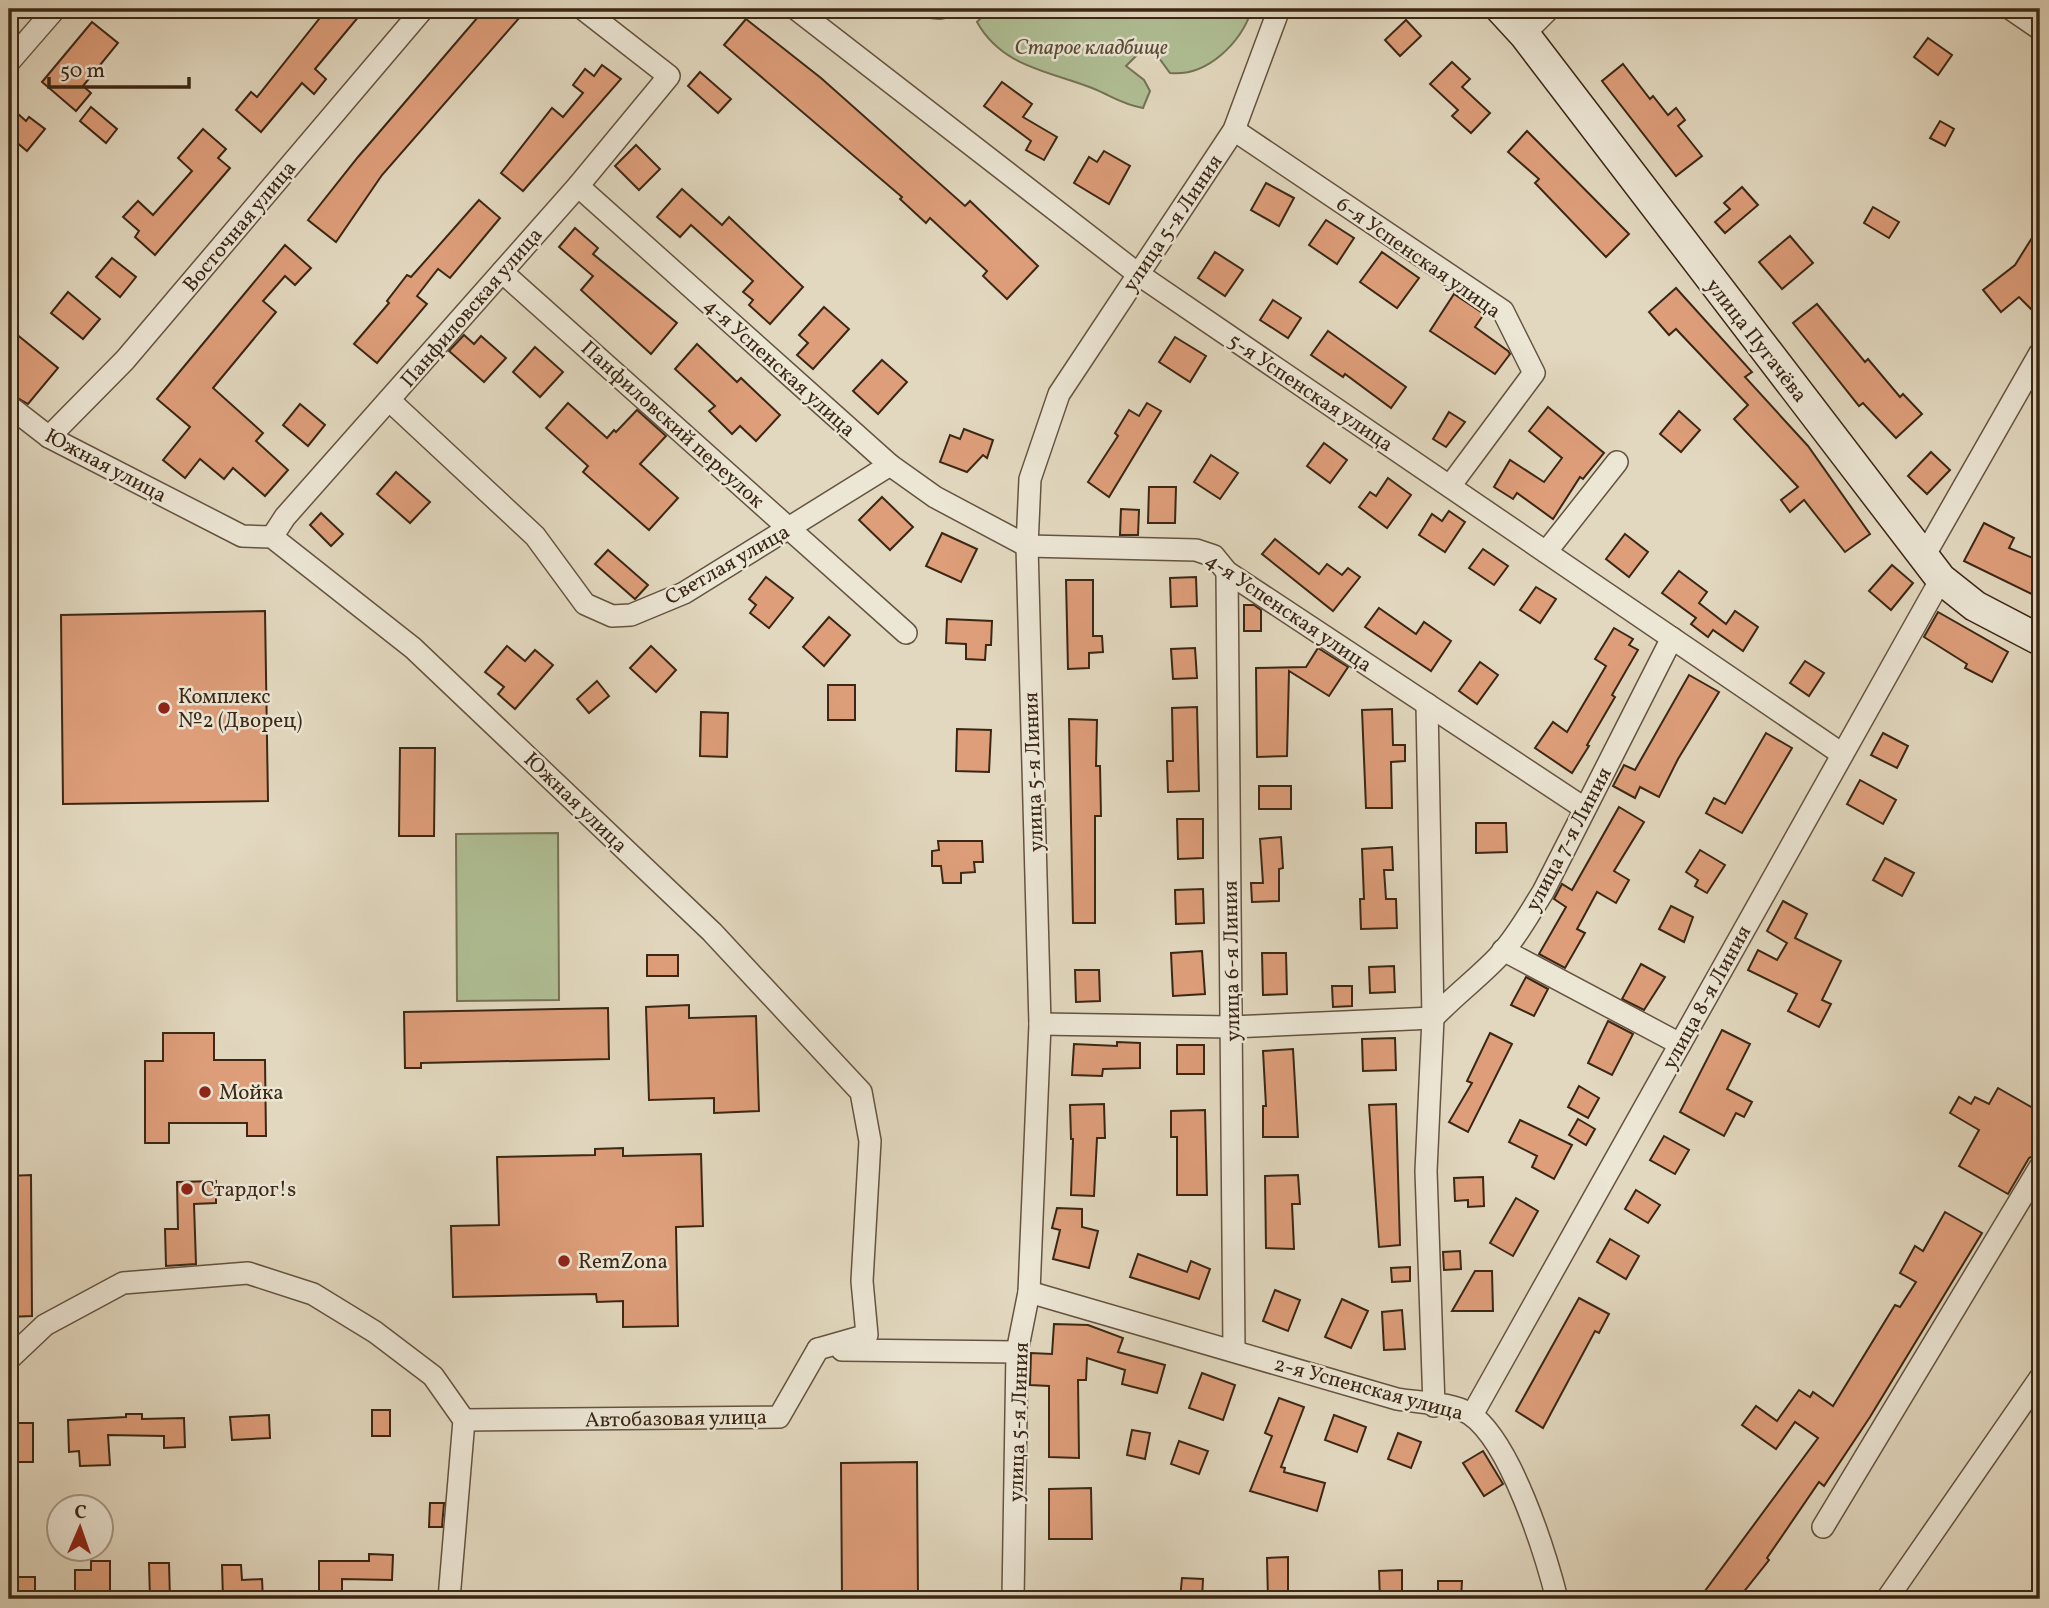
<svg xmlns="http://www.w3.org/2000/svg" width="2049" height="1608" font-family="Vollkorn,serif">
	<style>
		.green { fill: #b0bf95; stroke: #767355; stroke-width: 2 }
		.building { fill: #de9e7a; stroke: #3b2715; stroke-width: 2 }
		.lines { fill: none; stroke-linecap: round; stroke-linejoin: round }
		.street-casing { stroke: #655340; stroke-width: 24 }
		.secondary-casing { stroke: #3b2715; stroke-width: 33 }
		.street { stroke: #ece6d5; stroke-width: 21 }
		.secondary { stroke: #ece6d5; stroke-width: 30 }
		.poi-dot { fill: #8f2418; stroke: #ece6d5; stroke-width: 2.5 }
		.labels { text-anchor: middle; stroke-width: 5; stroke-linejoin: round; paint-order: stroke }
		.park-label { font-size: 21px; font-style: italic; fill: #584d35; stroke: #ece6d5 }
		.street-label { font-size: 21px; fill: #3b2715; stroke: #ece6d5 }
		.poi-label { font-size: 21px; fill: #3b2715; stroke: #ece6d5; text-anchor: start }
	</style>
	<rect width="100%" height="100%" fill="#e2d8bf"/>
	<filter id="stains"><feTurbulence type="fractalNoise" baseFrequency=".00286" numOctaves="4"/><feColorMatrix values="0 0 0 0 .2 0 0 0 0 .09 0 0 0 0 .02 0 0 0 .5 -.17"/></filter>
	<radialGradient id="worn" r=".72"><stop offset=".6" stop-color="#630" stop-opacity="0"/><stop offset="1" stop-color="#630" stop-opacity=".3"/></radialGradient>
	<g class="green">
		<path d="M922,9h42c-14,8 -24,14 -40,7z"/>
		<path d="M1007,9h245c-11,34 -45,68 -82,64l-14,-19 -17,-1 -13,13 18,14 6,11 -7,17c-22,-4 -31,-12 -51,-20 -43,-17 -90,-21 -115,-66l8,-8z"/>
		<path d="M558,833l1,167 -102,1 -1,-167z"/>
	</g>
	<g class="building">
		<path d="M327,9h38l-50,60 11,10 -12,15 -12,-11 -41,49 -25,-22 15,-18 6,5z"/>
		<path d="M470,9h57l-145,166 -46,67 -28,-22 50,-63 120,-140z"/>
		<path d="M746,19l75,59 144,128 5,-5 68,65 -31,33 -24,-23 4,-5 -57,-53 -4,5 -26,-24 2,-2 -178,-152z"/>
		<path d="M1406,20l15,16 -21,20 -15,-16z"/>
		<path d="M92,22l26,21 -35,43 8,7 -15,18 -34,-29z"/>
		<path d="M1928,38l24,17 -14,20 -24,-18z"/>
		<path d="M1452,62l18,17 -8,8 28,26 -19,20 -19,-17 6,-6 -28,-26z"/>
		<path d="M1623,64l27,35 3,-3 15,19 8,-7 9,12 -7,6 24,30 -26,20 -74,-95z"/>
		<path d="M602,65l19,14 -98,112 -22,-18 51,-65 11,9 20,-24 -10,-8 12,-16 9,7z"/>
		<path d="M700,72l31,27 -13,14 -30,-27z"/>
		<path d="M1002,82l30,22 -9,13 34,20 -13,23 -18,-10 5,-9 -47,-35z"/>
		<path d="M91,107l26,22 -11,14 -26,-22z"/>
		<path d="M17,113l9,8 3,-4 16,12 -18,22 -18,-15v-13z"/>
		<path d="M1940,121l14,8 -9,17 -15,-8z"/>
		<path d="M203,129l23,20 -8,9 12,10 -75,87 -20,-18 4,-6 -16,-14 15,-16 15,14 39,-44 -14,-13z"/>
		<path d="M1527,131l102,103 -23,23 -71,-74 4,-4 -31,-27z"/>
		<path d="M636,145l24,24 -21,21 -24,-24z"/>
		<path d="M1104,151l26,15 -21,38 -35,-21 15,-26 8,5z"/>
		<path d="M1266,183l28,15 -15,28 -28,-16z"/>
		<path d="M1742,187l16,18 -33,28 -10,-11 15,-13 -6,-6z"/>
		<path d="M682,189l40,36 7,-8 74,70 -33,37 -21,-19 4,-5 -10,-8 10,-11 -62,-56 -11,12 -23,-20z"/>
		<path d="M479,200l21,18 -50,60 -12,-9 -21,27 10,8 -50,59 -23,-19 35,-41 -2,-2 20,-26 4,2z"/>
		<path d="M1873,207l26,15 -10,16 -25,-15z"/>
		<path d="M1326,220l28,18 -17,26 -28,-19z"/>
		<path d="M2040,225v93l-21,-21 -18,15 -18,-22 32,-25z"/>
		<path d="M575,228l23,20 -5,6 84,69 -26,31 -70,-64 12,-14 -34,-29z"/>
		<path d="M1790,236l23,27 -31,26 -23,-27z"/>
		<path d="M285,245l26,23 -16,17 -10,-9 -22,25 13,11 -63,76 50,45 -7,8 32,29 -23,26 -32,-28 -9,11 -24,-20 -15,19 -22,-18 27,-33 -33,-28z"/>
		<path d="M1215,252l28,18 -18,26 -27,-18z"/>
		<path d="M1382,252l37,26 -22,30 -37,-26z"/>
		<path d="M112,258l24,19 -16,20 -24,-20z"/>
		<path d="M1676,288l76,84 -7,5 63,69 62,88 -25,18 -41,-52 -14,12 -9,-12 17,-13 -64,-68 14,-14 -72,-76 -7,6 -20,-23z"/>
		<path d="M68,292l32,27 -17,20 -32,-26z"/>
		<path d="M1454,294l30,20 -9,13 33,24 2,3 -15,20 -65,-43z"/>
		<path d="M1273,300l28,18 -13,20 -28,-18z"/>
		<path d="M1817,304l48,58 3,-3 32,38 3,-3 19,20 -26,24 -33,-35 -4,3 -66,-83z"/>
		<path d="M824,307l25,22 -36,40 -16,-14 11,-12 -9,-8z"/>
		<path d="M1328,331l78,56 -15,21 -46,-34 -2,3 -32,-22z"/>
		<path d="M15,333l43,35 -30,36 -19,-11v-53z"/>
		<path d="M464,335l10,9 7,-8 25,22 -22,24 -35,-31z"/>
		<path d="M1175,337l31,19 -16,26 -31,-20z"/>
		<path d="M697,344l40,38 4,-4 39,37 -24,26 -16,-15 -8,8 -23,-23 6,-5 -40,-37z"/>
		<path d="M535,347l28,25 -23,25 -27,-25z"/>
		<path d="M882,360l25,22 -29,32 -25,-23z"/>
		<path d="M568,403l39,35 7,-8 2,2 21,-22 29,26 -26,28 38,34 -29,32 -66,-58 5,-6 -42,-38z"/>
		<path d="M1147,403l14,8 -52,86 -21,-15 30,-46 -3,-3 14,-23 10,6z"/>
		<path d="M300,404l25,21 -17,21 -25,-21z"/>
		<path d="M1548,407l56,46 -21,26 -3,-2 -27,42 -36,-26 -4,6 -19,-12 16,-27 34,22 18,-24 -33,-27z"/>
		<path d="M1679,411l21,19 -19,22 -21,-18z"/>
		<path d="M1449,412l16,10 -19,25 -13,-8z"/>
		<path d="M964,429l29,11 -6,18 -4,-3 -16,17 -27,-10 10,-27 10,4z"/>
		<path d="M1324,443l23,17 -17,23 -23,-17z"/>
		<path d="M1931,452l19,18 -23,24 -19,-18z"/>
		<path d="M1211,455l27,18 -18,26 -26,-17z"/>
		<path d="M396,472l34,30 -20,21 -33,-29z"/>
		<path d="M1388,478l23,17 -24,33 -28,-21 11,-15 6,4z"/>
		<path d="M1149,487h27l-1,36h-27z"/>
		<path d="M882,497l31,30 -23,23 -31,-30z"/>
		<path d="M1121,509l18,1 -1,25h-18z"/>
		<path d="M1449,511l16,11 -20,30 -26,-17 13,-21 10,7z"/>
		<path d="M321,513l22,21 -12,12 -21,-21z"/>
		<path d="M1984,523l30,15 -5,10 31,13v37l-76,-37z"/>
		<path d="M942,533l35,16 -16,33 -35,-16z"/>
		<path d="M1625,534l23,18 -19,25 -23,-18z"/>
		<path d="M1275,539l44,35 8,-10 15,11 6,-7 12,9 -27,34 -71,-57z"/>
		<path d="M1483,549l25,17 -14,19 -25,-17z"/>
		<path d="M608,550l40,35 -13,14 -40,-35z"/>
		<path d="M1892,565l21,18 -22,27 -22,-19z"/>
		<path d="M1679,571l28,21 -8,11 27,21 9,-13 23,16 -15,24 -30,-21 -5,7 -17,-13 5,-6 -34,-25z"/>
		<path d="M766,577l27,21 -24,30 -19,-15 6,-8 -7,-6z"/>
		<path d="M1196,577l1,29 -26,1 -1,-29z"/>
		<path d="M1066,580h27v56h9l1,16 -14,1v15l-21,1z"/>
		<path d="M1536,587l20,12 -16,24 -20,-13z"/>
		<path d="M1244,605h10l7,5v21h-17z"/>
		<path d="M1379,608l37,26 8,-12 27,19 -20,30 -66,-44z"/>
		<path d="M265,611l3,190 -205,3 -2,-189z"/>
		<path d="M1938,612l70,40 -16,30 -27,-14 2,-4 -43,-27z"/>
		<path d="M829,617l21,18 -26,31 -21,-19z"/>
		<path d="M947,619l45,2 -1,24h-5l-1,15 -19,-1v-15l-20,-1z"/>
		<path d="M1614,628l19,11 -4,6 9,5 -26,45 3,2 -28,48 2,1 -17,27 -37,-25 18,-26 14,10 39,-66 -11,-7z"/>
		<path d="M507,646l18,15 10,-11 18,15 -38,44 -17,-15 6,-7 -19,-15z"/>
		<path d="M651,646l25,24 -20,22 -26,-24z"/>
		<path d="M1195,648l2,30 -24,1 -2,-30z"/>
		<path d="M1318,648l30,19 -19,29 -40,-25 -2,85 -30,1 -1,-89 50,-1z"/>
		<path d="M1805,661l19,12 -15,23 -19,-13z"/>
		<path d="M1480,662l18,13 -21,29 -18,-13z"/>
		<path d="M1689,675l30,17 -41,67 -19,38 -19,-10 -5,11 -22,-12 11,-21 11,5z"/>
		<path d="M597,681l12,15 -20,17 -12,-14z"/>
		<rect x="828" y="685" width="27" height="35"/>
		<path d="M1197,707l2,84 -31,1 -1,-31h6l-1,-53z"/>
		<path d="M1392,709l1,36h12v16l-14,1 1,46h-26l-4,-98z"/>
		<path d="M701,712l27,1 -1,44 -27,-1z"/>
		<path d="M1069,719l28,1 -1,46h4l1,50h-6v107h-22z"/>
		<path d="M957,729l34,1 -2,42 -33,-1z"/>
		<path d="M1766,733l26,15 -50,85 -36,-20 8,-15 11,6z"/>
		<path d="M1883,733l25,13 -11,22 -26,-13z"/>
		<path d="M400,748h35l-1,88h-35z"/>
		<path d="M1860,780l36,20 -13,24 -36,-20z"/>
		<rect x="1259" y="786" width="32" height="23"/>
		<path d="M1619,807l25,15 -30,49 15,9 -13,23 -19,-11 -20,37 8,4 -20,35 -26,-14 27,-47 -12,-8 8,-15 10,6z"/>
		<path d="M1177,819h26v39l-25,1z"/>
		<path d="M1476,823h30l1,29 -31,1z"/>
		<path d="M1281,837l2,31 -4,1v32l-27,1 -1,-19h12l-3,-44z"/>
		<path d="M938,841h44l1,21h-9l1,10 -14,1v10h-18l-2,-17h-9v-15l7,-1z"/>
		<path d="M1392,847l1,23h-9l2,29h10l1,29 -36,1 -1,-30h4l-2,-50z"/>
		<path d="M1700,850l25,15 -18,28 -12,-7 3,-6 -12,-8z"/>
		<path d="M1885,858l29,15 -12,23 -29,-16z"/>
		<path d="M1203,889l1,34 -28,1 -1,-34z"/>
		<path d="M1783,901l24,13 -12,24 46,23 -19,39 9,4 -12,23 -31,-16 9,-17 -49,-24 10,-20 19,10 10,-17 -20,-12z"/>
		<path d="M1671,906l22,11 -9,25 -25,-13z"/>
		<path d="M1202,951l3,43 -32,2 -2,-43z"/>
		<path d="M1262,953h24l1,41 -24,1z"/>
		<rect x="647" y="955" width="31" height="21"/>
		<path d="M1641,964l24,13 -21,33 -22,-11z"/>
		<path d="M1394,966l1,26 -25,1 -1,-26z"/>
		<path d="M1075,970h24l1,31 -24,1z"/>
		<path d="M1526,977l22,12 -14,27 -23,-11z"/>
		<path d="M1332,986h20v20l-19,1z"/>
		<path d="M689,1005v13l67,-2 3,95 -45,2v-15l-65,2 -3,-93z"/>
		<path d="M608,1008l1,51 -188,4v5h-16l-1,-56z"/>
		<path d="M1608,1021l25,13 -21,41 -24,-12z"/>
		<path d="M1722,1030l28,14 -23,45 25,13 -8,15 -8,-4 -12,23 -44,-24z"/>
		<path d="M163,1033h51v27h51l1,76h-19v-13h-78v20h-24v-82h18z"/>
		<path d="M1490,1033l22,11 -44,88 -19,-10 23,-39 -5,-2z"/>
		<path d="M1395,1038l1,32 -33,1 -1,-32z"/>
		<path d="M1117,1042l23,1v25l-37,1 -1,7 -30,-1 2,-31 43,2z"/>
		<rect x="1177" y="1045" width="27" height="29"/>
		<path d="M1293,1049l5,88h-35v-31h3l-3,-55z"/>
		<path d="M1579,1086l20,12 -11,20 -20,-11z"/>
		<path d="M1998,1088l42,24v34l-5,9 -6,3 -21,36 -49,-28 20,-36 -29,-17 9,-16 12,7 4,-7 14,7z"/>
		<path d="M1104,1104l1,34h-8l-3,58 -23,-1 2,-56h-2l-1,-34z"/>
		<path d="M1396,1104l4,141 -21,2 -10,-142z"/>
		<path d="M1205,1110l2,85h-30v-58h-6v-26z"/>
		<path d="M1578,1119l17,10 -9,16 -17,-10z"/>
		<path d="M1520,1120l52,25 -18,34 -22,-12 5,-11 -28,-14z"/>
		<path d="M1664,1136l25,14 -14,24 -25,-14z"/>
		<path d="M623,1148v8l78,-2 2,72 -27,1 2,99 -55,1v-26l-26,1 -1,-8 -143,3 -2,-71 48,-1 -2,-68 98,-2v-6z"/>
		<path d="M31,1175l1,141 -23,1v-141z"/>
		<path d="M1298,1175l2,29h-8l2,45 -28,-1 -1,-72z"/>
		<path d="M1483,1177l1,29 -16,1v-7l-13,1 -1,-23z"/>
		<path d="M216,1181v22l-22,1 2,60 -30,2 -1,-37h13l-1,-47z"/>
		<path d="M1636,1190l24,15 -12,18 -23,-14z"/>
		<path d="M1516,1198l22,13 -25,45 -23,-13z"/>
		<path d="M1057,1208l25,1v18l16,4 -9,37 -36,-9 7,-29 -8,-2z"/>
		<path d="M1945,1212l37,21 -112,184 -46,69 -5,-4 -52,76 2,2 -31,39h-39l119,-161 -23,-16 -19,27 -34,-24 14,-19 21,15 22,-31 11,7 3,-5 20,14 62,-101 5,2 16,-25 -16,-9 15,-27 8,5z"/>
		<path d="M1610,1239l29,17 -13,23 -29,-17z"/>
		<path d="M1460,1251l1,18 -17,1 -1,-18z"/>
		<path d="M1138,1254l49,18 4,-11 19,8 -11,30 -69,-22z"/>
		<path d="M1410,1267v14l-18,1 -1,-14z"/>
		<path d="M1475,1271h17l1,40h-41z"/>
		<path d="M1275,1290l25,10 -12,31 -25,-10z"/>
		<path d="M1579,1298l30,16 -10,19 -4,-2 -52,97 -27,-17z"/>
		<path d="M1342,1299l26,12 -17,37 -26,-11z"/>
		<path d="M1402,1310l3,39 -21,1 -2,-38z"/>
		<path d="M1054,1324l34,1 35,13 -5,14 47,13 -8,28 -35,-9 3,-14 -38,-12 -1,22h-8l1,78 -30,-1v-71l-19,-1 1,-32 21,1z"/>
		<path d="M1202,1373l33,12 -12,35 -34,-12z"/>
		<path d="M1279,1398l25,9 -23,60 4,1 -1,4 41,11 -8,28 -67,-20 22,-55 -7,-3z"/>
		<rect x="372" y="1410" width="18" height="26"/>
		<path d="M126,1414h16v5l42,-1 1,29 -21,1v-12l-56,-1 2,30 -30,1 -1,-15 -10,1 -1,-32 58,-3z"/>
		<path d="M269,1415l1,23 -38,2 -2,-23z"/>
		<path d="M1334,1415l32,12 -9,25 -32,-12z"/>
		<rect x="9" y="1423" width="24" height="39"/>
		<path d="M1132,1430l18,3 -5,26 -18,-4z"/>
		<path d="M1398,1433l23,9 -10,26 -23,-9z"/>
		<path d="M1179,1441l29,10 -9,23 -28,-10z"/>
		<path d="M1483,1451l20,33 -19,12 -21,-33z"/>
		<path d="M917,1462l1,137h-76l-1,-136z"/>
		<path d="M1091,1488l1,51h-43v-50z"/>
		<path d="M430,1503h14l-2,24h-13z"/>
		<path d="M369,1554l24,1 -1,25 -50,-1v20h-23v-38h50z"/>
		<path d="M1288,1557v42h-20l-1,-41z"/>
		<path d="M91,1561h19v32h-14v6h-21v-29h16z"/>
		<path d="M149,1563h20l1,36h-20z"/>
		<path d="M222,1565h19l1,15 20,-1 1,20h-40z"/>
		<path d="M1402,1570v29h-22l-1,-28z"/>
		<rect x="9" y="1577" width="26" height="22"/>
		<path d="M1182,1578l21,1 -1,20h-22z"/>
		<path d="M1438,1581h24l-1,18h-23z"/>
	</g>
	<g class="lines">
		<defs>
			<g id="street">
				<path d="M796,9l342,265 704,480"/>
				<path d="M2011,9l29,20"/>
				<path d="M1524,34l25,-25"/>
				<path d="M9,62l46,-53"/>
				<path d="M1234,130l269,181 31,62 -84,113"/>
				<path d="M578,186l312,279 45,32 92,49 169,4 18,6 13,16 357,236"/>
				<path d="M502,272l404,361"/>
				<path d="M389,400l146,136 50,68 27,12 19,-1 53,-22 206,-128"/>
				<path d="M9,406l40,31 193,99 30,1 141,111 299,284 149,160 9,49 -8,140 5,54 -49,14"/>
				<path d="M49,437l76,-77 298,-351"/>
				<path d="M272,537l13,-20 293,-331 91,-110 -86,-67"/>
				<path d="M1546,552l71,-90"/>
				<path d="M1923,558l117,-205"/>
				<path d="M1227,572l7,778"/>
				<path d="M1427,704l6,314 -7,153 8,235"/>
				<path d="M1503,950l177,94"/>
				<path d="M1040,1024l191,3 202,-9c21,-22 45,-40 65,-61 18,-19 31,-43 45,-65l129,-254"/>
				<path d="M1029,1292l368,107c22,4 54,3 73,15 41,28 75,138 87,185"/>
				<path d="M842,1350l175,2"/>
				<path d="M9,1359l36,-34 78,-42 125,-10 65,21 62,38 58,44 31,44 -15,179"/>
				<path d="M1472,1415l469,-836"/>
				<path d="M464,1420l315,-3 39,-68"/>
				<path d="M1823,1527l217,-360"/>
				<path d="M1013,1599l4,-247 12,-60 11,-268 -13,-478 3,-67 29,-85 175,-264 45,-121"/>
				<path d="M1887,1599l153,-221"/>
			</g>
			<path id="secondary" d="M1501,9l23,25 417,545 34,27 65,34"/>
		</defs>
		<use href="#street" class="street-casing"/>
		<use href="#secondary" class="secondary-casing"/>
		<use href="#street" class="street"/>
		<use href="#secondary" class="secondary"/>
	</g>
	<g class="poi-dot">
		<circle cx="164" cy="708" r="7"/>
		<circle cx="205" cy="1092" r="7"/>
		<circle cx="187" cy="1189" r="7"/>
		<circle cx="564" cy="1261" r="7"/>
	</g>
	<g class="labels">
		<g class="park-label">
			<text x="1091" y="54">Старое кладбище</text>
		</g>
		<g class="street-label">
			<text transform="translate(1172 223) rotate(-56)" y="7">улица 5-я Линия</text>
			<text transform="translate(239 226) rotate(-50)" y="7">Восточная улица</text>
			<text transform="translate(1419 257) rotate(35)" y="7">6-я Успенская улица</text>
			<text transform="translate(471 307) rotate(-49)" y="7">Панфиловская улица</text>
			<text transform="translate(1757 340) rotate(52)" y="7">улица Пугачёва</text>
			<text transform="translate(780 367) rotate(42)" y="7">4-я Успенская улица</text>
			<text transform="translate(1311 392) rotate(34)" y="7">5-я Успенская улица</text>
			<text transform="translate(673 424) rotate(42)" y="7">Панфиловский переулок</text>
			<text transform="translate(106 465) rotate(28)" y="7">Южная улица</text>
			<text transform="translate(727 564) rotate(-30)" y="7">Светлая улица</text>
			<text transform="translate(1289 612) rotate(34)" y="7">4-я Успенская улица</text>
			<text transform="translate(1033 772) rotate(-92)" y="7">улица 5-я Линия</text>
			<text transform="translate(576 802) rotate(44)" y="7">Южная улица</text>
			<text transform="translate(1568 839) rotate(-62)" y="7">улица 7-я Линия</text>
			<text transform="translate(1231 961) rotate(-91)" y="7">улица 6-я Линия</text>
			<text transform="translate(1706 997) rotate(-61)" y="7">улица 8-я Линия</text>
			<text transform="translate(1369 1388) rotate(15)" y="7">2-я Успенская улица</text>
			<text transform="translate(676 1418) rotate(-1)" y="7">Автобазовая улица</text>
			<text transform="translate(1018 1422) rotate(-88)" y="7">улица 5-я Линия</text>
		</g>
		<g class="poi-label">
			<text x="178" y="703">Комплекс<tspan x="178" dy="24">№2 (Дворец)</tspan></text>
			<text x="219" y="1099">Мойка</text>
			<text x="201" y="1196">Стардог!s</text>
			<text x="578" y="1268">RemZona</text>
		</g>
	</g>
	<rect width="2049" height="1608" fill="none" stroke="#e2d8bf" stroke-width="35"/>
	<rect x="10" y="10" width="2028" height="1587" fill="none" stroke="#3b2715" stroke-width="3.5"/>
	<rect x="18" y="18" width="2014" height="1573" fill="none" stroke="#3b2715" stroke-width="2"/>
	<g transform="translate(80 1528) rotate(2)"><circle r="33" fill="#ece6d5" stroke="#a59a88" stroke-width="2"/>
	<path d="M0-5L12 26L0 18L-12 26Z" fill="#8f2418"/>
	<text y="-10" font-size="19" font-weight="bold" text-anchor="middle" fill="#3b2715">С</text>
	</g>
	<path d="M49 77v10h140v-10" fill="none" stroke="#3b2715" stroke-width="3.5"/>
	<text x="60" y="77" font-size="21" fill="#3b2715" stroke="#ece6d5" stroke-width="5" paint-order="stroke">50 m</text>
	<rect width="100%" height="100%" filter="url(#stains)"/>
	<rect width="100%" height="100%" fill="url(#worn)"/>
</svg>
